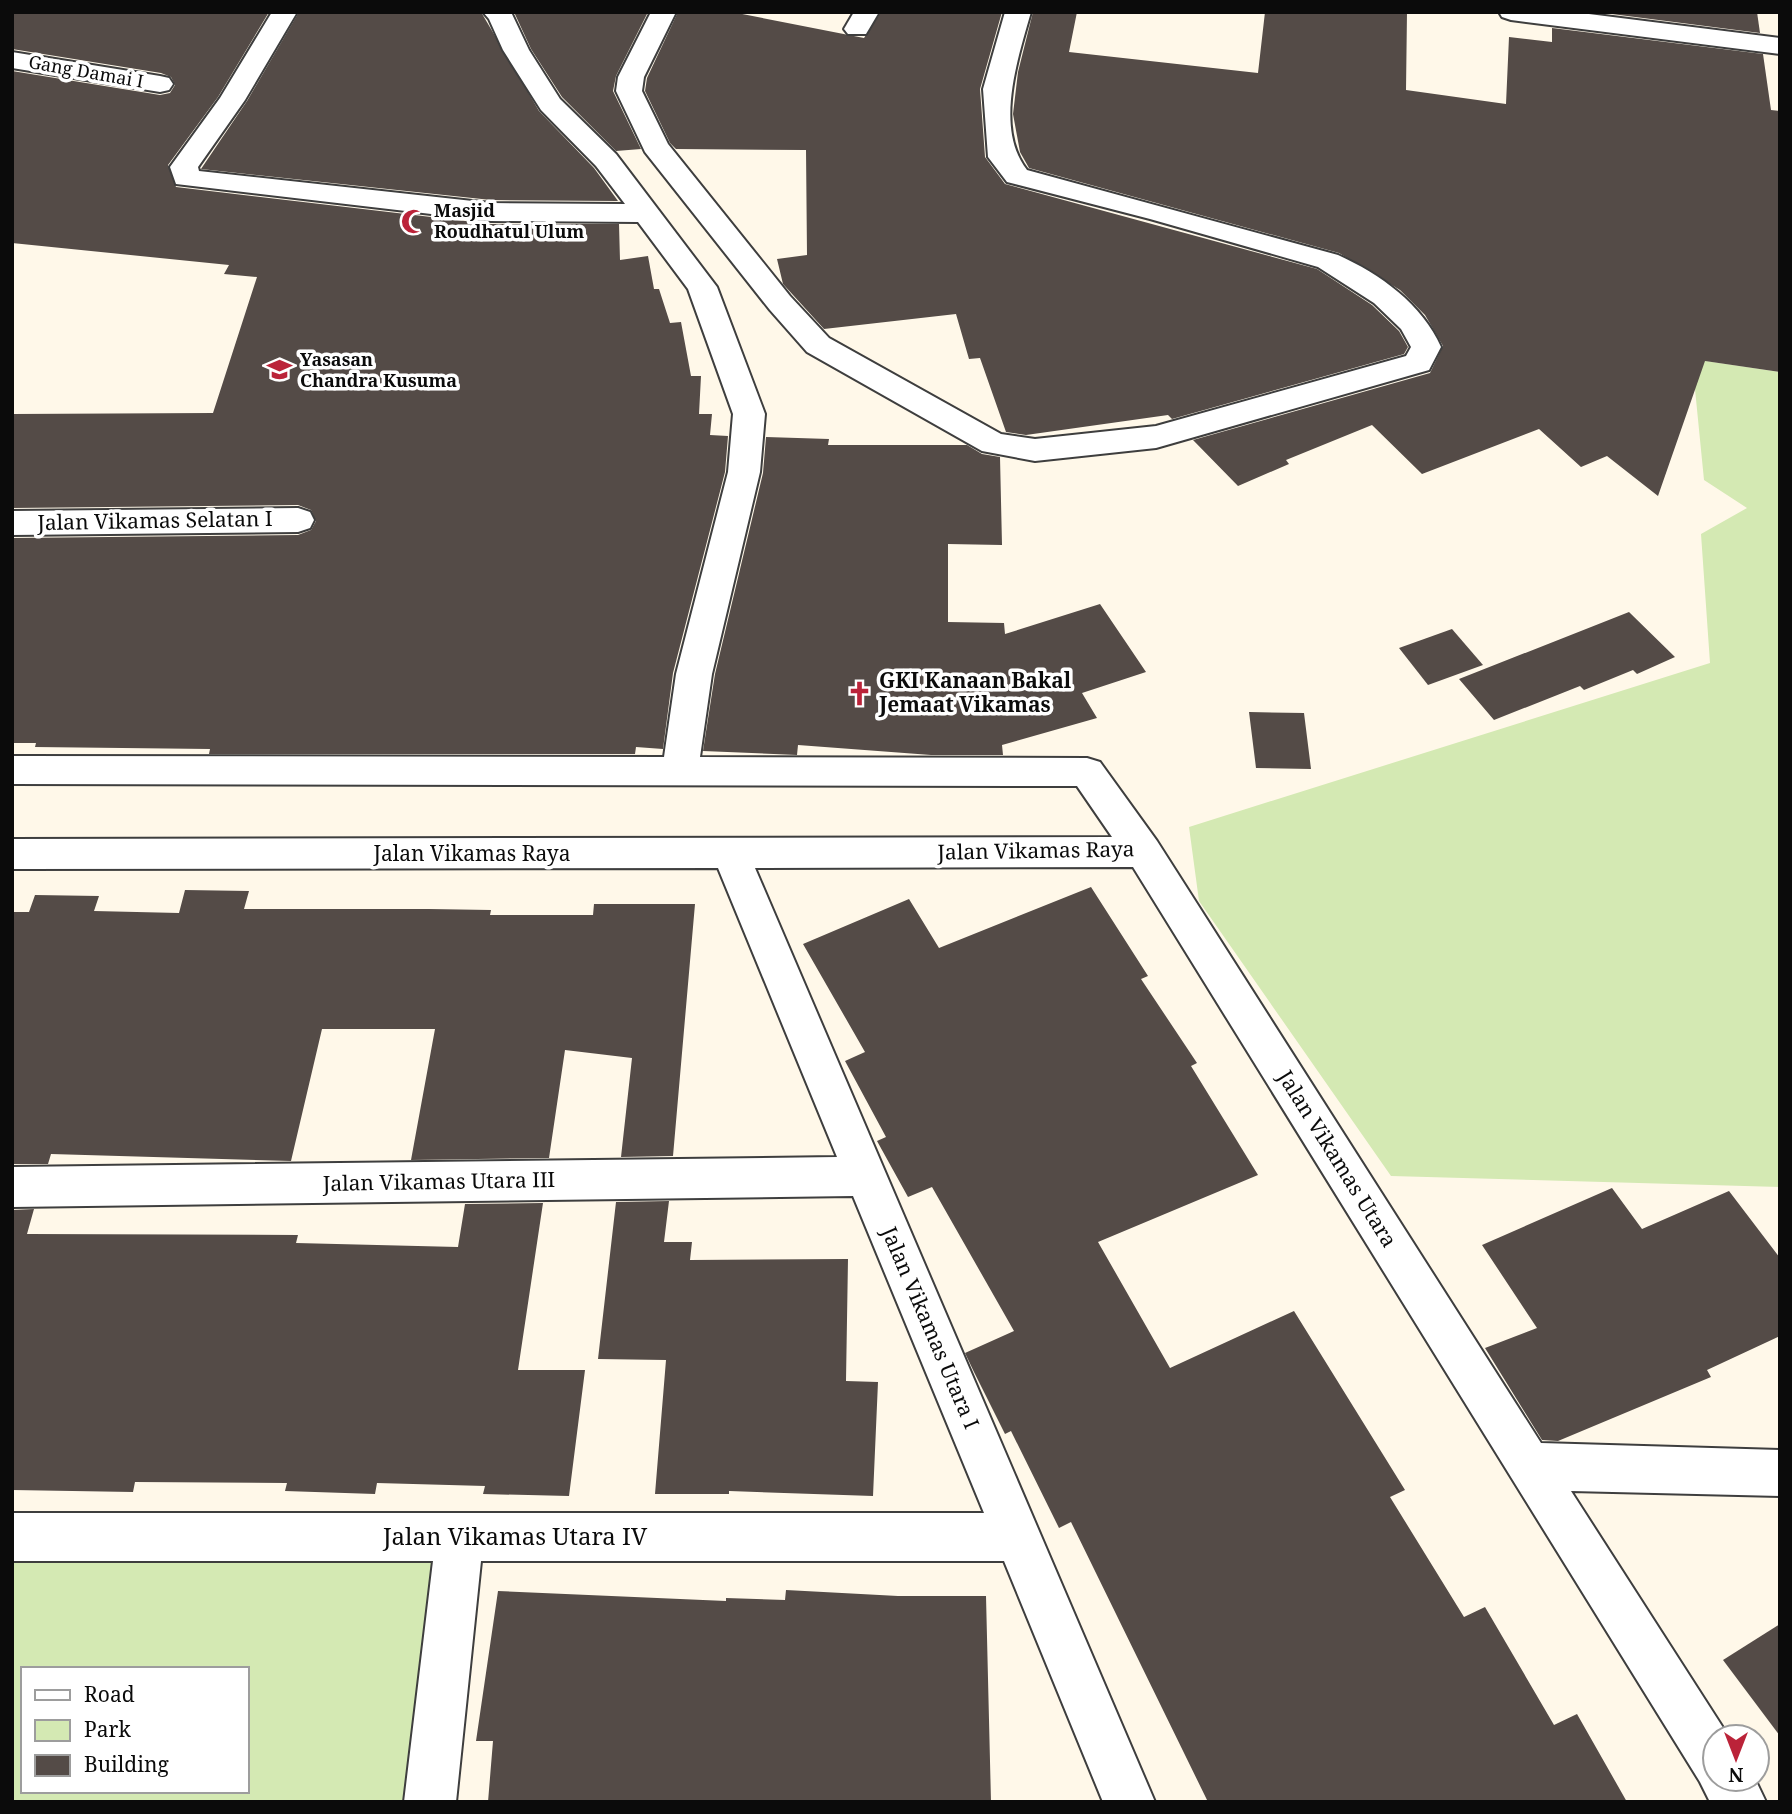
<svg xmlns="http://www.w3.org/2000/svg" width="1792" height="1814" font-family="'Noto Serif',serif">
	<style>
		.green { fill: #d4e9b3; fill-rule: evenodd }
		.building { fill: #544b47 }
		.lines { fill: none; stroke-linecap: round; stroke-linejoin: round }
		.minor-casing { stroke: #3e3e3e; stroke-width: 4 }
		.minor { fill: #fff; fill-rule: evenodd }
		.labels { text-anchor: middle; stroke-width: 7; stroke-linejoin: round; paint-order: stroke }
		.far-street-label { font-size: 18px; fill: #0b0b0b; stroke: #fff }
		.far-poi-label { font-size: 18px; font-weight: bold; fill: #0b0b0b; stroke: #fff; text-anchor: start }
		.street-label { font-size: 21px; fill: #0b0b0b; stroke: #fff }
		.poi-label { font-size: 21px; font-weight: bold; fill: #0b0b0b; stroke: #fff; text-anchor: start }
		.near-street-label { font-size: 24px; fill: #0b0b0b; stroke: #fff }
	</style>
	<rect width="100%" height="100%" fill="#fff8e9"/>
	<g class="green">
		<path d="M1692,359l88,13v815l-389,-11 -192,-275 -10,-74 521,-164 -9,-129 46,-26 -43,-28z"/>
		<path d="M436,1545l-33,257h-391v-252zM23,1669h224v122h-224z"/>
	</g>
	<g class="building">
		<path d="M12,12h257l-51,85 -50,68 8,22 315,37h128l1,36 28,-4 6,33h5l11,34 11,-1 10,54h10l-2,38h13l-2,21 18,1 -3,36 -52,201 -10,76 -27,-2 -1,7h-426l1,-5 -175,-2 1,-4h-24v-205l286,-3 13,-5 5,-9 -5,-11 -13,-5 -286,3v-94l201,-1 44,-136 -33,-3 5,-9 -217,-22v-172l148,24 10,-2 5,-8 -4,-8 -10,-4 -149,-24z"/>
		<path d="M299,12h182l58,99 55,57 24,33 -127,-1 -290,-31 46,-68z"/>
		<path d="M514,12h134l-32,64 -3,15 28,58 -25,2 -54,-54 -31,-48z"/>
		<path d="M678,12h54l132,26 17,-26h121l-22,77 5,68 20,27 312,85 55,36 27,26 9,16 -4,7 -232,65 -4,-4 -142,20 -20,-3 -26,-74 -11,1 -13,-45 -132,15 -41,-45 -6,-25 30,-4 -1,-105 -130,-1 -6,-6 -25,-52 2,-13z"/>
		<path d="M1033,12h44l-8,40 189,21 7,-61h142l-1,78 100,14 3,-67 43,5v-14l211,26 8,56 9,1v261l-75,-11 -47,135 -51,-40 -26,11 -42,-38 -117,45 -50,-49 -86,35 3,4 -51,22 -45,-46 237,-67 13,-27 -18,-31 -25,-25 -61,-37 -310,-85 -9,-16 -7,-38 5,-42z"/>
		<path d="M1596,12h161l3,21z"/>
		<path d="M766,437l63,2 -1,6h139l15,9 18,3 2,88 -54,-1v78l56,1 1,11 95,-30 46,68 -64,21 15,25 -95,27 1,10h-72l-133,-10 -1,10 -94,-4 12,-77 48,-201z"/>
		<path d="M1629,612l46,45 -38,17 -4,-4 -49,20 -4,-4 -86,34 -35,-41z"/>
		<path d="M1452,629l31,36 -55,20 -29,-37z"/>
		<path d="M1249,712l55,1 7,56 -55,-1z"/>
		<path d="M1091,887l57,89 -7,3 56,84 -6,3 67,109 -160,67 72,126 124,-57 111,179 -15,7 74,120 21,-10 69,118 23,-11 50,88h-419l-137,-280 -12,6 -48,-97 -6,3 -31,-62 -9,-19 49,-22 -82,-144 -24,10 -31,-56 9,-4 -41,-76 20,-9 -62,-108 106,-45 30,49z"/>
		<path d="M185,890l64,1 -5,18h185l62,1 -1,5h103l1,-11h101l-22,252 -52,1 11,-99 -67,-8 -16,108 -138,2 24,-131h-113l-31,132 -240,-7 -3,10h-36v-252h17l6,-17 64,1 -5,15 85,2z"/>
		<path d="M1612,1188l30,41 87,-38 51,67v78l-73,34 4,7 -153,64 -16,-1 -57,-92 52,-20 -55,-83z"/>
		<path d="M669,1201l-5,41h28l-2,18 158,-1 -2,122 32,1 -5,114 -144,-5v3h-74l11,-134 -68,-1 18,-157z"/>
		<path d="M543,1203l-25,167h67l-16,126 -86,-2 2,-8 -108,-3 -2,11 -90,-3 2,-8 -152,-1 -2,10 -121,-2v-280l22,-1 -7,25 271,1 -2,8 162,4 7,-43z"/>
		<path d="M786,1590l112,6h88l5,206h-503l5,-61h-17l22,-150 228,10v-3l59,2z"/>
		<path d="M1780,1624v112l-57,-76z"/>
	</g>
	<g class="lines">
		<defs>
			<g id="minor">
				<path d="M272,12h25l-52,88 -47,67 1,4 292,32 134,1 -29,-38 -55,-56 -38,-60 -14,-31 -6,-7h28l18,38 31,49 56,55 101,133 48,127 -5,58 -48,202 -12,83 387,1 13,4 57,79 384,602 239,7v46l-209,-5 158,246h-14v42h40l11,23h-56l-10,-20 -567,-915 -378,1 400,934h-52l-99,-241h-523l-25,241h-52l29,-241h-421v-48h972l-131,-317 -841,11v-40l825,-10 -119,-289 -706,1v-30l1100,-2 -35,-51 -1065,-2v-28l652,1 12,-83 52,-202 5,-58 -45,-125 -50,-67 -147,-1 -315,-37 -6,-17 50,-69z"/>
				<path d="M651,12h25l-32,65 -2,14 26,53 122,152 39,42 172,96 34,5 121,-13 250,-70 5,-9 -10,-18 -27,-26 -56,-36 -168,-48 -143,-37 -19,-25 -5,-68 22,-77h26c-13,46 -37,116 -4,158l311,85c42,19 84,49 103,92l-12,23 -273,78 -121,13 -53,-10 -175,-99 -37,-42 -125,-158 -29,-61 2,-14z"/>
				<path d="M854,12h25l-13,22h-18l-4,-5z"/>
				<path d="M1499,12h74l207,26v16l-269,-34 -9,-3z"/>
				<path d="M12,52l148,24 9,2 4,6 -4,6 -9,2 -148,-24z"/>
				<path d="M298,508l12,4 4,8 -4,8 -12,4 -286,3v-24z"/>
			</g>
		</defs>
		<use href="#minor" class="minor-casing"/>
		<use href="#minor" class="minor"/>
	</g>
	<defs>
		<symbol id="mosque-bare" viewBox="-9 -9 18 18"><path d="M3.5-4.9A6 6 0 1 0 3.5 4.9A5 5 0 1 1 3.5-4.9Z" fill="#bb2339" stroke="#fff" stroke-width="2.5" paint-order="stroke"/></symbol>
		<symbol id="school-bare" viewBox="-9 -9 18 18"><path d="M0-5L7-2L0 1L-7-2ZM-4 1L0 2.5L4 1V4Q0 6-4 4Z" fill="#bb2339" stroke="#fff" stroke-width="2.5" paint-order="stroke"/></symbol>
		<symbol id="church-bare" viewBox="-9 -9 18 18"><path d="M-1.2-6h2.4v3.5h3.3v2.4h-3.3V6h-2.4V-.1h-3.3v-2.4h3.3Z" fill="#bb2339" stroke="#fff" stroke-width="2.5" paint-order="stroke"/></symbol>
	</defs>
	<g fill-rule="evenodd">
		<use href="#mosque-bare" x="396" y="204" width="35" height="35"/>
		<use href="#school-bare" x="262" y="352" width="35" height="35"/>
		<use href="#church-bare" x="842" y="676" width="35" height="35"/>
	</g>
	<g class="labels">
		<g class="far-street-label">
			<text transform="translate(86 72) rotate(10)" y="6">Gang Damai I</text>
		</g>
		<g class="far-poi-label">
			<text x="434" y="217">Masjid<tspan x="434" dy="21">Roudhatul Ulum</tspan></text>
			<text x="300" y="366">Yasasan<tspan x="300" dy="21">Chandra Kusuma</tspan></text>
		</g>
		<g class="street-label">
			<text transform="translate(155 521) rotate(-1)" y="7">Jalan Vikamas Selatan I</text>
			<text transform="translate(1036 851) rotate(-1)" y="7">Jalan Vikamas Raya</text>
			<text x="472" y="861">Jalan Vikamas Raya</text>
			<text transform="translate(1337 1159) rotate(58)" y="7">Jalan Vikamas Utara</text>
			<text transform="translate(439 1182) rotate(-1)" y="7">Jalan Vikamas Utara III</text>
			<text transform="translate(930 1328) rotate(67)" y="7">Jalan Vikamas Utara I</text>
		</g>
		<g class="poi-label">
			<text x="879" y="688">GKI Kanaan Bakal<tspan x="879" dy="24">Jemaat Vikamas</tspan></text>
		</g>
		<g class="near-street-label">
			<text x="515" y="1545">Jalan Vikamas Utara IV</text>
		</g>
	</g>
	<rect width="1792" height="1814" fill="none" stroke="#0b0b0b" stroke-width="28"/>
	<rect x="21" y="1667" width="228" height="126" fill="#ffffff" stroke="#9d9d9d" stroke-width="2"/>
	<rect x="35" y="1690" width="35" height="10" fill="#ffffff" stroke="#9d9d9d" stroke-width="2"/>
	<text x="84" y="1702" font-size="21" fill="#0b0b0b">Road</text>
	<rect x="35" y="1720" width="35" height="21" fill="#d4e9b3" stroke="#9d9d9d" stroke-width="2"/>
	<text x="84" y="1737" font-size="21" fill="#0b0b0b">Park</text>
	<rect x="35" y="1755" width="35" height="21" fill="#544b47" stroke="#9d9d9d" stroke-width="2"/>
	<text x="84" y="1772" font-size="21" fill="#0b0b0b">Building</text>
	<g transform="translate(1736 1758) rotate(180)"><circle r="33" fill="#ffffff" stroke="#9d9d9d" stroke-width="2"/>
	<path d="M0-5L12 26L0 18L-12 26Z" fill="#bb2339"/>
	<text y="-10" font-size="19" font-weight="bold" text-anchor="middle" fill="#0b0b0b">N</text>
	</g>
</svg>
